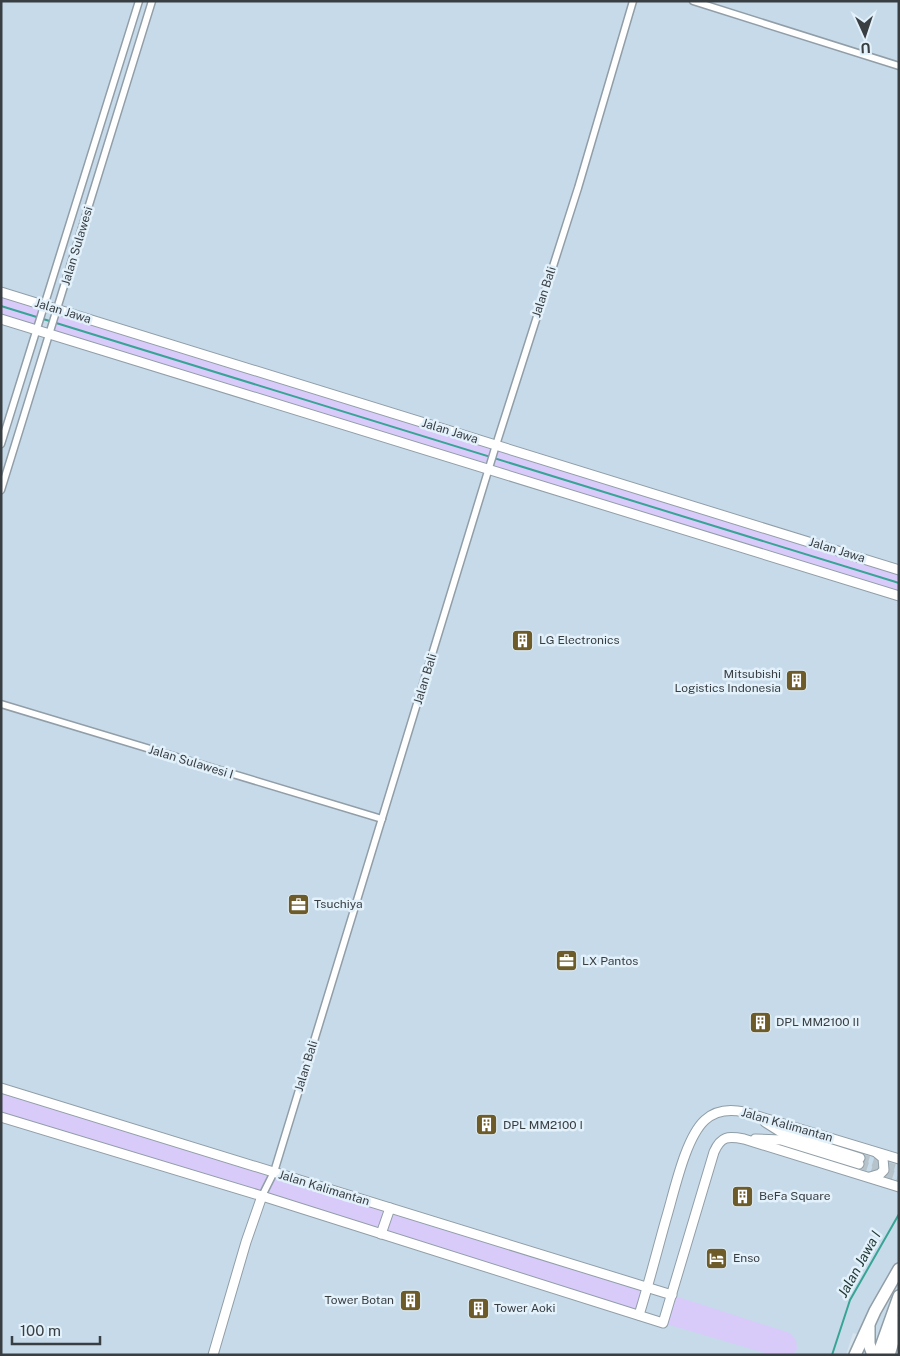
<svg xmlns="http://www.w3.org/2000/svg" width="900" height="1356" font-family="'Public Sans',sans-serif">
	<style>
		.built { fill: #c6dae9 }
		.green { fill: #d8cbfa }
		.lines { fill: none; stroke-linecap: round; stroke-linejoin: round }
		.stream { stroke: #38a495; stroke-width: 2 }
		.secondary-tunnel { stroke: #b6c3cb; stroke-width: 9; stroke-dasharray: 9 4.5; stroke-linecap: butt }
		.street-casing { stroke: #919ea7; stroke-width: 9 }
		.secondary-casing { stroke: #919ea7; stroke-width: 11 }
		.highway-casing { stroke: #919ea7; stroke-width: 14 }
		.street { stroke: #fff; stroke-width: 6 }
		.secondary { stroke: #fff; stroke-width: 9 }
		.highway { stroke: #fff; stroke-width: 11 }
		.labels { text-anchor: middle; stroke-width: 5; stroke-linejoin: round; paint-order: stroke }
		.street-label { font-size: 12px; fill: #383e42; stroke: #e3f1fb }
		.poi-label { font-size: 12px; fill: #383e42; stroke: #e3f1fb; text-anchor: start }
		.water-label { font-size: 14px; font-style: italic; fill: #1e3631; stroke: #e3f1fb }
	</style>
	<rect width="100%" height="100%" fill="#d6e4ed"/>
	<path class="built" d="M1,1h898v1346l-46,-14 -7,22h-845z"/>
	<g class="green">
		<path d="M1,292l44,13 -8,25 -36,-11z"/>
		<path d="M57,309l842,261v26l-850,-262z"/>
		<path d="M1,1088l646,200 -8,27 -638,-198z"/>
		<path d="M672,1295l118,38 6,7 1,9 -4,6h-21l-109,-32z"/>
	</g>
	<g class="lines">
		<g class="stream">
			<path d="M1,306l898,277"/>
			<path d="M832,1355l18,-55 49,-86"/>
		</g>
		<g class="secondary-tunnel">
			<path d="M860,1158l39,12"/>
			<path d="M859,1164l40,13"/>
		</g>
		<defs>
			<g id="street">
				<path d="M693,1l206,65"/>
				<path d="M1,444l138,-443"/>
				<path d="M1,490l151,-489"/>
				<path d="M1,704l381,115"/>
				<path d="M262,1196l12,-24 222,-727 82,-257 55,-187"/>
			</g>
			<g id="secondary">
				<path d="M1,292l898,278"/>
				<path d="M1,319l898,277"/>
				<path d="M1,1088l671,207"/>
				<path d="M1,1117l261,79 401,127 51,-171c7,-16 14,-16 30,-13l155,48"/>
				<path d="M765,1122l19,12 76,24"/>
				<path d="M755,1139l26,1 78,24"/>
				<path d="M870,1177l10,-3 4,-4 -1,-12 -6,-5"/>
				<path d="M381,1234l9,-26"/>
				<path d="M639,1315c10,-32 18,-64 27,-96 8,-26 19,-81 39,-99 11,-10 25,-11 39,-8l155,47"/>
				<path d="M213,1355l33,-113 16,-46"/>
			</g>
			<g id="highway">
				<path d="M869,1327v17l4,11"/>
				<path d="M855,1355l20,-44 24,-42"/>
				<path d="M878,1355l21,-59"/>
				<path d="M889,1355l10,-34"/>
			</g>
		</defs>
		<use href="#street" class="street-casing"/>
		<use href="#secondary" class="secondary-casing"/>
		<use href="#highway" class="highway-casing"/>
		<use href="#street" class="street"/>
		<use href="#secondary" class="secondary"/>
		<use href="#highway" class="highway"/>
	</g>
	<defs>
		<symbol id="building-square" viewBox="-11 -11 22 22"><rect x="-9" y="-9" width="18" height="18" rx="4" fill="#6d5c2a" stroke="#e3f1fb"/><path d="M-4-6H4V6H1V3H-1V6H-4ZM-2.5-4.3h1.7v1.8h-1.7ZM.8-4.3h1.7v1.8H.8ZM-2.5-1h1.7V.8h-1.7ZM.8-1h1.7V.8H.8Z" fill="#fff"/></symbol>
		<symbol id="office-square" viewBox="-11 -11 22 22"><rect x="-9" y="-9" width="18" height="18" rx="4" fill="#6d5c2a" stroke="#e3f1fb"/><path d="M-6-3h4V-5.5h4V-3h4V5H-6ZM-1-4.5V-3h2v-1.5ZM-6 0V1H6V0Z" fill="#fff"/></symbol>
		<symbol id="hotel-square" viewBox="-11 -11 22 22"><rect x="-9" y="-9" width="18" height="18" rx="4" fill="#6d5c2a" stroke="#e3f1fb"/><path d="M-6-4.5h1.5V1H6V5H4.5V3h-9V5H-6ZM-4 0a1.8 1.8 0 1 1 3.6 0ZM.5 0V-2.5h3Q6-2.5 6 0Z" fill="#fff"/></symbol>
	</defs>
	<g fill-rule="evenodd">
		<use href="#building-square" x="510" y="628" width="25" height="25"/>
		<use href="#building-square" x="784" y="668" width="25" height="25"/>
		<use href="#office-square" x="286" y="892" width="25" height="25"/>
		<use href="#office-square" x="554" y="948" width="25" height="25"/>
		<use href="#building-square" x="748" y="1010" width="25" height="25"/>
		<use href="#building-square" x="474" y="1112" width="25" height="25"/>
		<use href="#building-square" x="730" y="1184" width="25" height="25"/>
		<use href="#hotel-square" x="704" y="1246" width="25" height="25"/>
		<use href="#building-square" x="398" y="1288" width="25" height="25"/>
		<use href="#building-square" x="466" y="1296" width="25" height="25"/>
	</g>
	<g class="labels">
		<g class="street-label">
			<text transform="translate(77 246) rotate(-73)" y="4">Jalan Sulawesi</text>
			<text transform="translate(544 292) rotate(-72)" y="4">Jalan Bali</text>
			<text transform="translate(63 311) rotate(17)" y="4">Jalan Jawa</text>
			<text transform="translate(450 431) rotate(17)" y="4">Jalan Jawa</text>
			<text transform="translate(837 550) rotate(17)" y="4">Jalan Jawa</text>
			<text transform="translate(425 679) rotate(-73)" y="4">Jalan Bali</text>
			<text transform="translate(191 762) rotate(17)" y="4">Jalan Sulawesi I</text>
			<text transform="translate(306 1066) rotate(-73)" y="4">Jalan Bali</text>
			<text transform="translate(787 1125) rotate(16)" y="4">Jalan Kalimantan</text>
			<text transform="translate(324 1188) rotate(17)" y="4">Jalan Kalimantan</text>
		</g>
		<g class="poi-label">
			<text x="539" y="644">LG Electronics</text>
			<text x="781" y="678" text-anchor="end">Mitsubishi<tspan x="781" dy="14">Logistics Indonesia</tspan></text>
			<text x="314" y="908">Tsuchiya</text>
			<text x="582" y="965">LX Pantos</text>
			<text x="776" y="1026">DPL MM2100 II</text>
			<text x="503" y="1129">DPL MM2100 I</text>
			<text x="759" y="1200">BeFa Square</text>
			<text x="733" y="1262">Enso</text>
			<text x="394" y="1304" text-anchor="end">Tower Botan</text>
			<text x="494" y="1312">Tower Aoki</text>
		</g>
		<g class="water-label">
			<text transform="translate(859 1264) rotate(-61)" y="5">Jalan Jawa I</text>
		</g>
	</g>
	<rect width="900" height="1356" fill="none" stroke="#383e42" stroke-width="5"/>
	<g transform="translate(865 35) rotate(177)" stroke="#e3f1fb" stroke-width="4" paint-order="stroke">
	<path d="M0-4L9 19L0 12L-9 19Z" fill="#383e42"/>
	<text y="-8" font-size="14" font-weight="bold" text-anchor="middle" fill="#383e42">U</text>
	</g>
	<path d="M12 1336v8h88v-8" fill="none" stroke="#383e42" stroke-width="2.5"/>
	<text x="20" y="1336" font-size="15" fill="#383e42" stroke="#e3f1fb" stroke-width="4" paint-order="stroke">100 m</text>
</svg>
